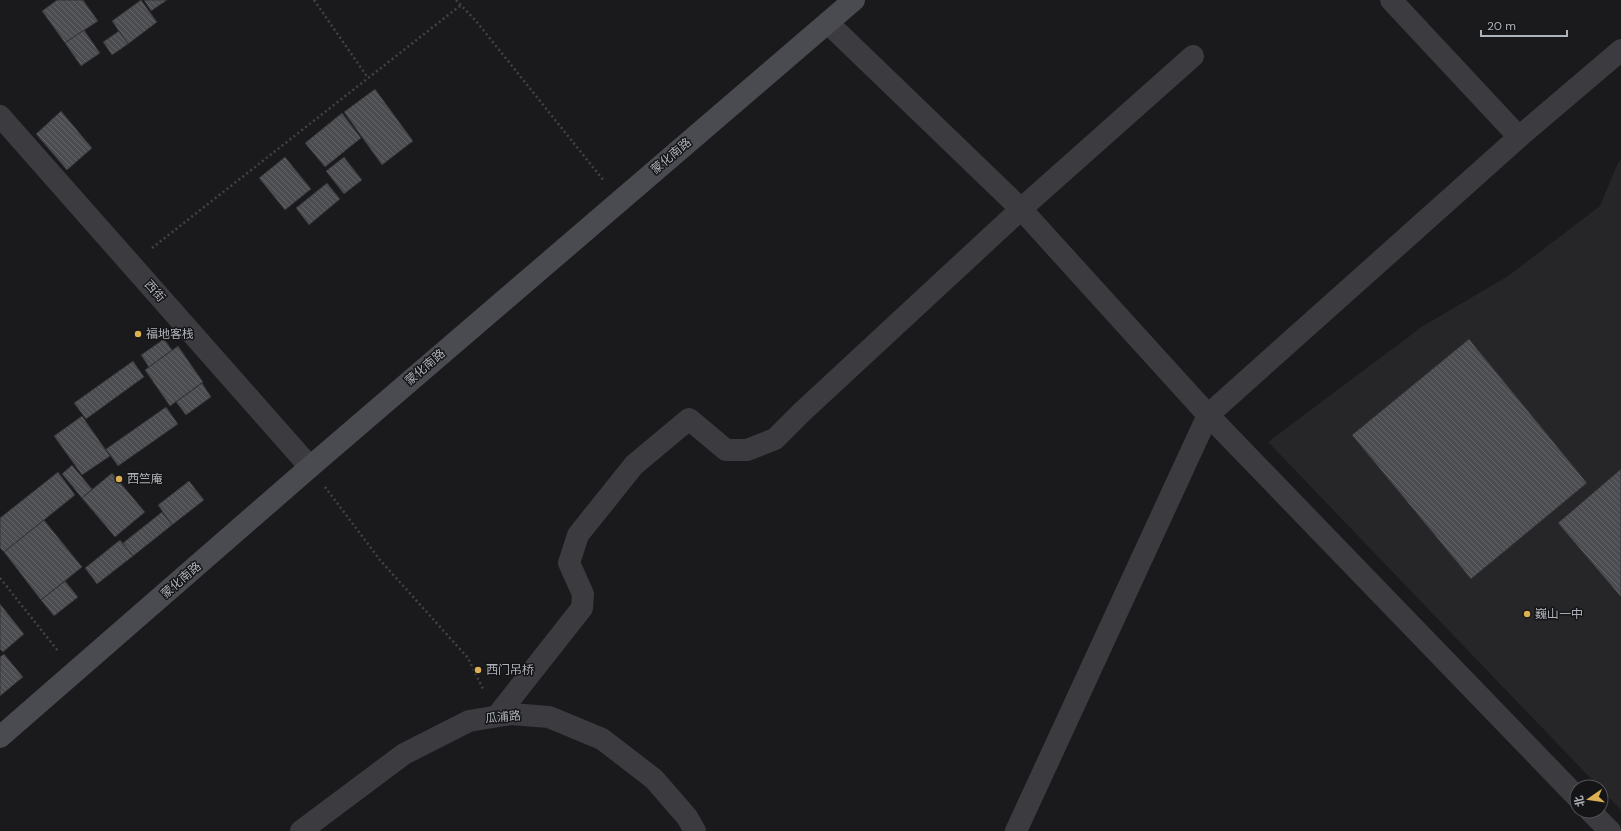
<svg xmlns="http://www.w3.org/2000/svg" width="1621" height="831" font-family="'DM Sans','Noto Sans SC',sans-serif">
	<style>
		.built { fill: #262629 }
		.building { fill: url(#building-back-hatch); stroke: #343438 }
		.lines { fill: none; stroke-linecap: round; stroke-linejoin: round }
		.path { stroke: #424347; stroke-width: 2.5; stroke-dasharray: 2 3; stroke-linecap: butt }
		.minor { stroke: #3c3c40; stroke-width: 22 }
		.secondary { stroke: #4a4b50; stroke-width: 22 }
		.poi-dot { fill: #dcaf52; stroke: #151517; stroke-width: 1.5 }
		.labels { text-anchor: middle; stroke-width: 3; stroke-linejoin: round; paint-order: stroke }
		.street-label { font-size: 12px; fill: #aeb2ba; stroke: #151517 }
		.poi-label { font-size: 12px; fill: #aeb2ba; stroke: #151517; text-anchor: start }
	</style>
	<defs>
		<pattern id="building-back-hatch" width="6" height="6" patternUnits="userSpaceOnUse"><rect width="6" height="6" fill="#4c4d51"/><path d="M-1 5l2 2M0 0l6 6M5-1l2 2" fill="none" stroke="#636468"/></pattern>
	</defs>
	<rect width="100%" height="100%" fill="#1a1a1c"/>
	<path class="built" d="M1621,160v650l-20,-21v-2h-2l-331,-345 155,-116 85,-50 92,-70 18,-43z"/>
	<g class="building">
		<path d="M57,0h26l15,21 -33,22 -23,-32z"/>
		<path d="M141,0l16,22 -29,22 -16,-23z"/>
		<path d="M144,0h23l-16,11z"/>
		<path d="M84,30l16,23 -19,13 -16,-23z"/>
		<path d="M119,31l9,13 -16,11 -9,-13z"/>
		<path d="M375,89l38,52 -31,24 -38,-53z"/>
		<path d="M61,111l31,37 -25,22 -31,-36z"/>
		<path d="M342,113l19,25 -36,29 -20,-24z"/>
		<path d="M285,157l26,32 -26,21 -26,-32z"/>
		<path d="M344,157l18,23 -18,14 -18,-23z"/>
		<path d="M327,183l13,16 -31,26 -13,-17z"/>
		<path d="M164,339l8,11 -23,17 -8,-12z"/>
		<path d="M1469,339l118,144 -116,96 -119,-144z"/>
		<path d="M178,346l25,36 -33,24 -25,-36z"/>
		<path d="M133,361l11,16 -58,42 -12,-16z"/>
		<path d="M202,383l9,14 -25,18 -10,-13z"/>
		<path d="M166,407l12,17 -60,42 -12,-17z"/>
		<path d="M82,416l28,40 -28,19 -28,-39z"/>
		<path d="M72,465l20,24 -10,9 -20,-24z"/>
		<path d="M1621,469v128l-63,-74z"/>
		<path d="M58,472l17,23 -71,57 -4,-4v-30z"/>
		<path d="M112,473l33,39 -30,25 -33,-39z"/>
		<path d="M189,481l15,19 -32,25 -14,-20z"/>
		<path d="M162,512l10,13 -39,31 -10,-13z"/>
		<path d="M44,520l38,47 -41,33 -37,-48z"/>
		<path d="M120,540l13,16 -36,28 -12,-16z"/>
		<path d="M65,581l13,16 -24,19 -13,-16z"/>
		<path d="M0,604l24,30 -21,18 -3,-3z"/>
		<path d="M4,654l19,23 -23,19v-39z"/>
	</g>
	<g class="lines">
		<g class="path">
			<path d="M314,0l54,78"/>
			<path d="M456,0l20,21 128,160"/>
			<path d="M152,248l309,-243"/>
			<path d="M325,487l55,73 88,98 16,33"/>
			<path d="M0,578l58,73"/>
		</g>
		<g class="minor">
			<path d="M1391,0l128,137"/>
			<path d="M828,23l193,186 187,206 369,382"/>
			<path d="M0,116l310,351"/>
			<path d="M497,716l85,-108 1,-14 -14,-31 9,-28 56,-70 55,-46 37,31h21l28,-11 27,-27 219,-203 172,-153"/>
			<path d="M1590,811l20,20"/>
			<path d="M301,831l103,-77 65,-33 42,-7 38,3 53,22 52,40 33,38 8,14"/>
			<path d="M1016,831l192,-416 311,-278 102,-87"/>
		</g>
		<path class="secondary" d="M0,737l310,-270 544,-467"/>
	</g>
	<g class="poi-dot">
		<circle cx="138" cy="334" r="4"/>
		<circle cx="119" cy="479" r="4"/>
		<circle cx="1527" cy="614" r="4"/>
		<circle cx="478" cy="670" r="4"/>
	</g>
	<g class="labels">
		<g class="street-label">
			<text transform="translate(671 156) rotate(-40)" y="4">蒙化南路</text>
			<text transform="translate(155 291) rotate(49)" y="4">西街</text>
			<text transform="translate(425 367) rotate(-41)" y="4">蒙化南路</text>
			<text transform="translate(181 580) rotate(-41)" y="4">蒙化南路</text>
			<text transform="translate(503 717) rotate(-5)" y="4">瓜浦路</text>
		</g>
		<g class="poi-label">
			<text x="146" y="338">福地客栈</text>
			<text x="127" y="483">西竺庵</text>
			<text x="1535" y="618">巍山一中</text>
			<text x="486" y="674">西门吊桥</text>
		</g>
	</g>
	<g transform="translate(1589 799) rotate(257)"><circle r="19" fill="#151517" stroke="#525458"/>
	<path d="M0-3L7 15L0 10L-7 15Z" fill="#dcaf52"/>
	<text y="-6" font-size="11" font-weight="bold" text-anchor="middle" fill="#aeb2ba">北</text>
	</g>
	<path d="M1481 30v6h86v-6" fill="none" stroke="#aeb2ba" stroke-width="2"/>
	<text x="1487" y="30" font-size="12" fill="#aeb2ba" stroke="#151517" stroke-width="3" paint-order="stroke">20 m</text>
</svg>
